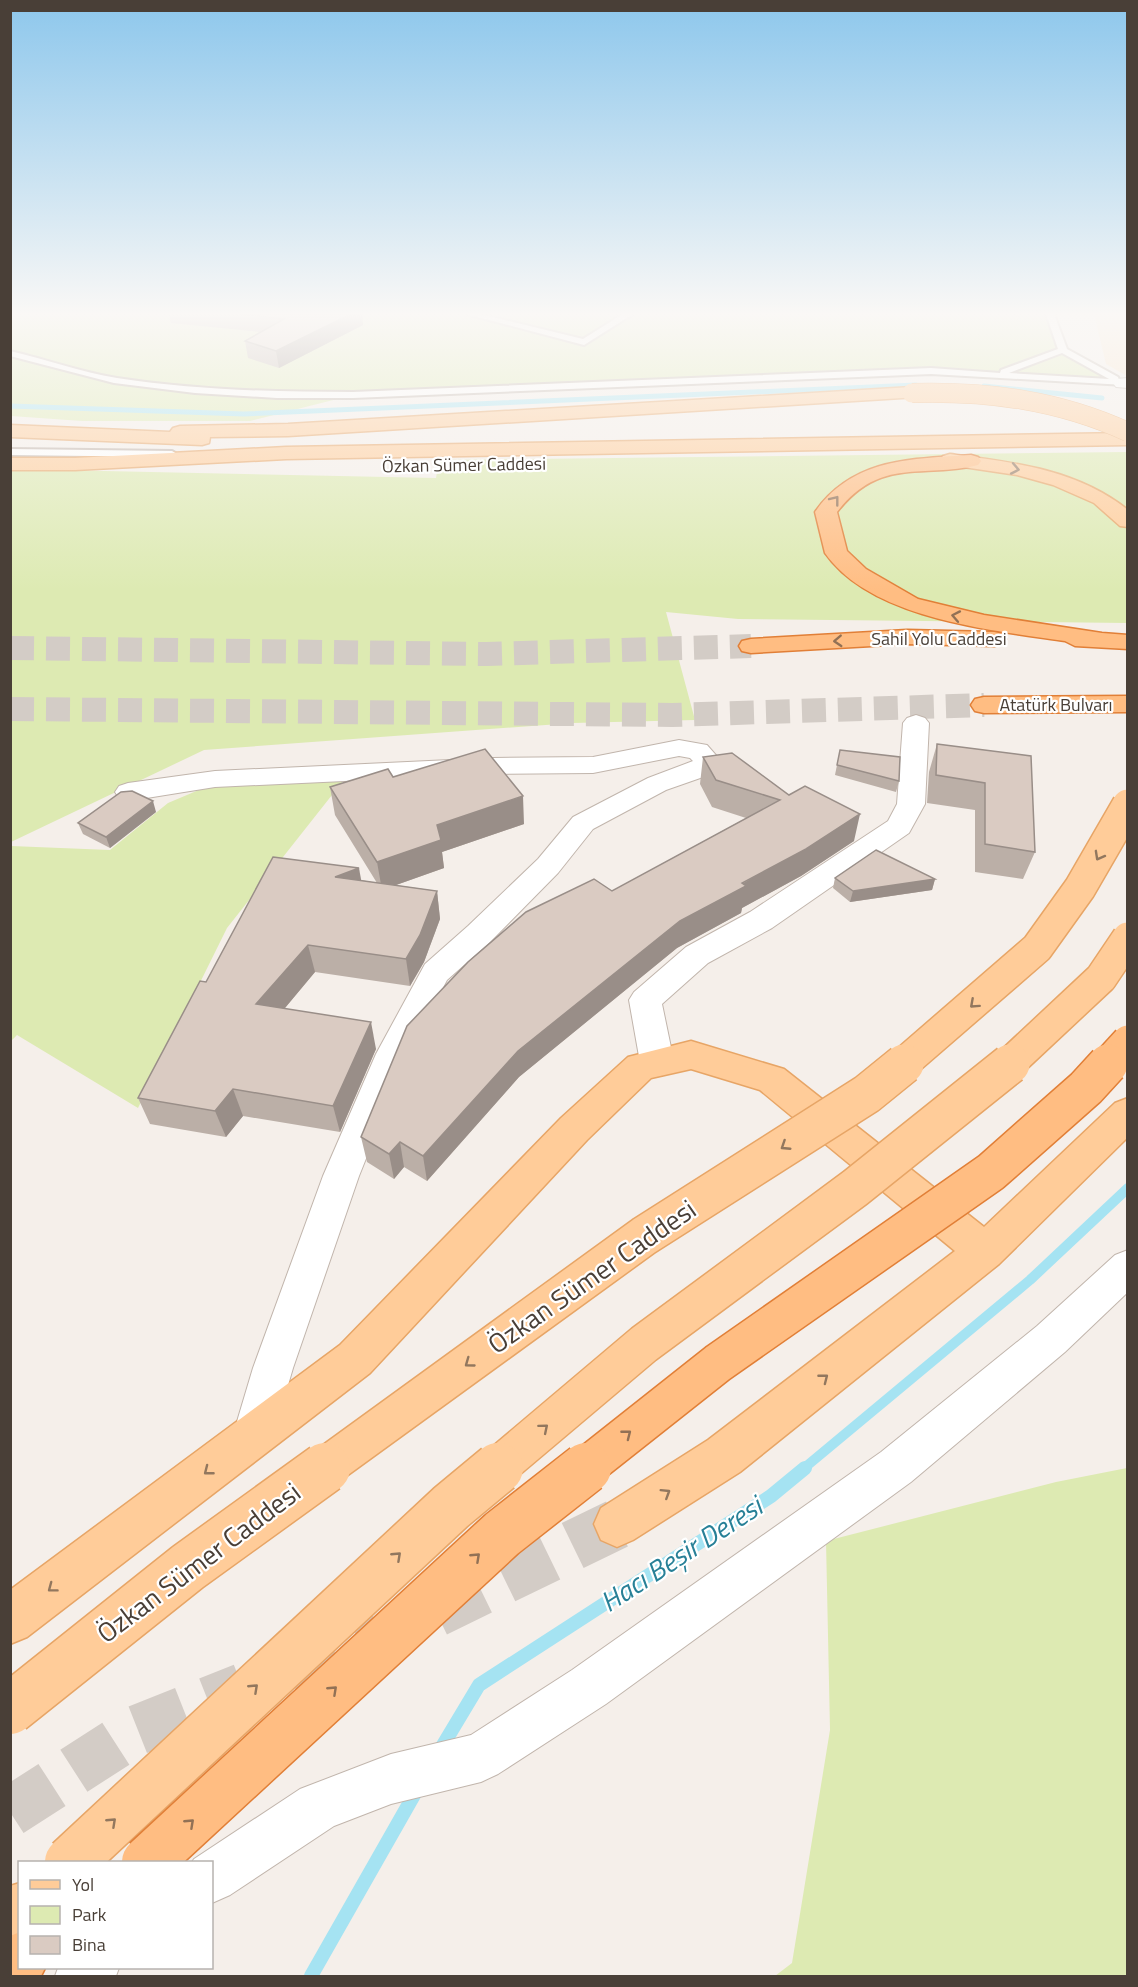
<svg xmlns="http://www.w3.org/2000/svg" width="1138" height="1987" font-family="'Titillium Web',sans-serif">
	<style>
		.green { fill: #ddeab2 }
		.sand { fill: #f9e3c6 }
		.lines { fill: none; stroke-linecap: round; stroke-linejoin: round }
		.stream-far2 { stroke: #a5e3f2; stroke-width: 5 }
		.stream-far1 { stroke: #a5e3f2; stroke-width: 10 }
		.stream { stroke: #a5e3f2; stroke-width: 14 }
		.primary-tunnel { stroke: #d3ccc6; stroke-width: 50; stroke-dasharray: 50 26; stroke-linecap: butt }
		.trunk-tunnel { stroke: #d3ccc6; stroke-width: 24; stroke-dasharray: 24 12; stroke-linecap: butt }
		.service-casing { stroke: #c1b5ac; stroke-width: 4 }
		.minor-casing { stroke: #c1b5ac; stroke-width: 2 }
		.primary-casing { stroke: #e7a566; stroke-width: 3 }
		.trunk-casing { stroke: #e17f37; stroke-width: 3 }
		.service { fill: #fff; fill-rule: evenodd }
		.minor { fill: #fff; fill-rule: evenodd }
		.primary { fill: #fc9; fill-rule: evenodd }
		.trunk { fill: #ffbd82; fill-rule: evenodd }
		.primary-bridge-far3-casing { stroke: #e7a566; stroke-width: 20; stroke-linecap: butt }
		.primary-bridge-far2-casing { stroke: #e7a566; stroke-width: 34; stroke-linecap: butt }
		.primary-bridge-far1-casing { stroke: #e7a566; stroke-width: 42; stroke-linecap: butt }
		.primary-bridge-casing { stroke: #e7a566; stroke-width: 53; stroke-linecap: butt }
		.trunk-bridge-far2-casing { stroke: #e17f37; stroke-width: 34; stroke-linecap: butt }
		.trunk-bridge-far1-casing { stroke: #e17f37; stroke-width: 42; stroke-linecap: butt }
		.trunk-bridge-casing { stroke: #e17f37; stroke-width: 53; stroke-linecap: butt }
		.primary-bridge-far3 { stroke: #fc9; stroke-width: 19 }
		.primary-bridge-far2 { stroke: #fc9; stroke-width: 31 }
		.primary-bridge-far1 { stroke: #fc9; stroke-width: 39 }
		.primary-bridge { stroke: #fc9; stroke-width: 50 }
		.trunk-bridge-far2 { stroke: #ffbd82; stroke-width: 31 }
		.trunk-bridge-far1 { stroke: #ffbd82; stroke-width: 39 }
		.trunk-bridge { stroke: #ffbd82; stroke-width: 50 }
		.wall { fill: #bbafa7 }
		.shaded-wall { fill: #998e88 }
		.building { fill: #dacbc2; stroke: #998e88; stroke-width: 1.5 }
		.oneway { stroke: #92775e }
		.oneway2 { stroke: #927155 }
		.labels { text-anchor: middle; stroke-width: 4.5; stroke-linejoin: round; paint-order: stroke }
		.far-street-label { font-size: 18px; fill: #493f37; stroke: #fff }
		.near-street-label { font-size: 27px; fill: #493f37; stroke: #fff }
		.near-water-label { font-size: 28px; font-style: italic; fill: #278097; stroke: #fff }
	</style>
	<rect width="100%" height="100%" fill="#f5efea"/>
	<g class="green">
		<path d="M10,314h1040l13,36 59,33 -191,-12 -578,24 -103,26h-168l-71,-5z"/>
		<path d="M1127,452v171l-389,-4 -72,-7 29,108 -122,3 -369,27 -193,92v-373l425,9 3,-18z"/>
		<path d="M347,776l-120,152 -89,180 -121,-73 -6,6v-195l99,4 58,-47 45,-19z"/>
		<path d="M1127,1468v508h-352l17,-13 38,-233 -4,-189 230,-59z"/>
	</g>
	<path class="sand" d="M1094,314h33v62l-21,-12z"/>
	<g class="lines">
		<g class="stream-far2">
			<path d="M984,386l118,12"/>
			<path d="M10,406l234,8 672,-29"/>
		</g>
		<path class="stream-far1" d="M803,1469l227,-189 98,-92"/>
		<g class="stream">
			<path d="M440,1750l39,-65 292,-189 34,-28"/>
			<path d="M311,1976l107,-188"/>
		</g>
		<g class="primary-tunnel">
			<path d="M436,1612l181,-88"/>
			<path d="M288,1670l92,-36"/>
			<path d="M10,1812l127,-82 106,-42"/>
		</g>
		<g class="trunk-tunnel">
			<path d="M10,648l477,6 264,-8"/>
			<path d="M10,709l662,6 312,-10"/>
		</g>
		<defs>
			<g id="service">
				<path d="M466,314h14l103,25 40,-25h10l-49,31z"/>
				<path d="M1046,314h8l13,35 51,28 1,3 6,1v4l-194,-11 -578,24h-76l-82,-5 -81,-10 -104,-27v-5c35,8 71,21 107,27 78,12 157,14 236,14l578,-24 69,5 1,-3 57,-21zM1062,353l47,26 -100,-6z"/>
				<path d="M10,449l162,2 5,3 -5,3 -162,-2z"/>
			</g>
			<g id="minor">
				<path d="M1128,378v10l-12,-1 -3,-4 3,-4z"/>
				<path d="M916,715l9,3 4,5 -4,81 -16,29 -137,95 -64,35 -46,41 12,58 -5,9 -12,4 -12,-4 -5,-9 -11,-62 5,-8 52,-45 64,-35 138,-91 9,-17 6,-81 4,-5z"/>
				<path d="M679,740l28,5 15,17 -4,6 -12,8 -40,14 -73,39 -35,44 -68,69 -43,38 -39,74 -49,122 -66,192 -24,82 -15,6 -15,-6 -6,-15 20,-67 70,-192 53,-122 49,-90 43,-38 70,-67 35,-42 75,-39 45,-17 -3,-3 -11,-2 -86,17 -100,1 -278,13 -87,14 -9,-3 -4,-6 4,-6 9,-3 87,-12 278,-13 100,-1z"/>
				<path d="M1128,1250v42l-63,60 -154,130 -305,222 -108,70 -17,8 -90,22 -57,22 -104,69 -18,8v-41h-20l2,-3 106,-70 91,-35 80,-19 101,-65 309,-218 156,-126 78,-71z"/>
				<path d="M58,1968h61l-3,8h-61z"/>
			</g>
			<g id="primary">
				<path d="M912,387l6,2 3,4 -3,4 -630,39 -78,1 -1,6 -7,2 -192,-8v-12l160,7 3,-4 7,-2 108,-2z"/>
				<path d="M1128,433v12l-842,14 -211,11h-65v-12h65l211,-11z"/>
				<path d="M950,454c62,8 127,15 178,56v17l-8,-1 -26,-23 -41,-18 -36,-10 -74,-11 -3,-4 3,-4z"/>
				<path d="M691,1041l93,28 200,158 131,-124 13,-5v39l-129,127 -259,208 -107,68 -16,7 -16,-7 -7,-16 7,-16 107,-68 247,-189 -195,-161 -69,-21 -40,9 -64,62 -217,233 -343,264 -17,7v-54l330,-245 221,-227 67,-61z"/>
				<path d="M20,1883v60l-10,4v-61z"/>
			</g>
			<g id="trunk">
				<path d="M971,455l7,2 3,4 -3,4c-57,14 -97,-9 -141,47l10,39 19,18 52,30 66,16 118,18 26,2v14l-53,-3 -10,-5c-74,-11 -194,-22 -240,-88l-10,-41c38,-54 96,-53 156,-57z"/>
				<path d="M907,630l87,2 9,2 3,5 -3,5 -9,2 -87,-2 -156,9 -9,-2 -3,-5 3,-5 9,-2z"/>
				<path d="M1128,696v16l-144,1 -9,-2 -4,-6 4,-6 9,-2z"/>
				<path d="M20,1932v36h25l-4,8h-31v-40z"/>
			</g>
		</defs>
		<use href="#service" class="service-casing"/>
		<use href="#minor" class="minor-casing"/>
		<use href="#primary" class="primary-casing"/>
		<use href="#trunk" class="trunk-casing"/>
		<use href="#service" class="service"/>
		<use href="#minor" class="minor"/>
		<use href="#primary" class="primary"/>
		<use href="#trunk" class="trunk"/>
		<defs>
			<path id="primary-bridge-far3" d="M912,393c76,-2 146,7 216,39"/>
			<g id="primary-bridge-far2">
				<path d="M902,1065l135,-117 43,-60 48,-83"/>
				<path d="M1008,1065l93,-87 27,-40"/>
			</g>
			<g id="primary-bridge-far1">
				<path d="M323,1469l321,-233 223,-142 37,-30"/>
				<path d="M496,1469l148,-125 211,-156 155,-124"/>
			</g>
			<g id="primary-bridge">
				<path d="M10,1709l178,-142 137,-99"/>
				<path d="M70,1862l381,-355 47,-39"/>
			</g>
			<path id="trunk-bridge-far2" d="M1106,1065l22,-24"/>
			<path id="trunk-bridge-far1" d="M584,1469l134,-106 273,-191 95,-84 22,-24"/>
			<path id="trunk-bridge" d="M147,1862l355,-328 84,-66"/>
		</defs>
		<use href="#primary-bridge-far3" class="primary-bridge-far3-casing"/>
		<use href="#primary-bridge-far2" class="primary-bridge-far2-casing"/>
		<use href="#primary-bridge-far1" class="primary-bridge-far1-casing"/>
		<use href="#primary-bridge" class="primary-bridge-casing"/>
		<use href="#trunk-bridge-far2" class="trunk-bridge-far2-casing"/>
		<use href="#trunk-bridge-far1" class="trunk-bridge-far1-casing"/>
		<use href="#trunk-bridge" class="trunk-bridge-casing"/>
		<use href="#primary-bridge-far3" class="primary-bridge-far3"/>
		<use href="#primary-bridge-far2" class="primary-bridge-far2"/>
		<use href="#primary-bridge-far1" class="primary-bridge-far1"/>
		<use href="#primary-bridge" class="primary-bridge"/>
		<use href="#trunk-bridge-far2" class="trunk-bridge-far2"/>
		<use href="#trunk-bridge-far1" class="trunk-bridge-far1"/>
		<use href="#trunk-bridge" class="trunk-bridge"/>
	</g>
	<g class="wall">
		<path d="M169,314h193l1,11 -84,43 -31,-10 -3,-17 15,-9 -89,-9z"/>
		<path d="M937,744l94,12 4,96 -12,27 -48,-7v-62l-48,-7 2,-31z"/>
		<path d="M840,750l59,31 -3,11 -61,-17z"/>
		<path d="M703,757l151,84 -53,35 -59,32 -1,5 -64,35 -158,129 -92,104 -23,-14 -10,12 -27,-17 -6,-25 251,-246 134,-73 -34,-11 -12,-23z"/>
		<path d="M393,777l131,47 -82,28 2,16 -48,17 41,6 3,28 -16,43 -14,24 -95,-14 -31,37 92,40 -36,83 -97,-16 -17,21 -76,-13 -12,-26 68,-116 155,-102 16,3 -42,-68 -5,-28z"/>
		<path d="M156,812l-46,36 -27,-14 -5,-11z"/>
		<path d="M835,878l100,1 -3,11 -82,12 -17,-14z"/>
	</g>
	<g class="shaded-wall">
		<path d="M351,314h11l1,11 -84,43 -3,-17z"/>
		<path d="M523,796l1,28 -82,28 2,16 -62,22 -5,-28 60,-37z"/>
		<path d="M153,801l3,11 -46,36 -4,-11z"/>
		<path d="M860,814l-6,27 -53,35 -59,32 -1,5 -64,35 -158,129 -92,104 -4,-25 95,-105 162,-130z"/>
		<path d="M359,868l5,28 -29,-19z"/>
		<path d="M935,879l-3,11 -82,12 3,-11z"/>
		<path d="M437,891l3,28 -16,43 -14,24 -4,-27z"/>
		<path d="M308,945l7,27 -50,60 -9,-28z"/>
		<path d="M371,1022l5,27 -36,83 -7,-26z"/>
		<path d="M233,1089l10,27 -17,21 -11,-26z"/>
		<path d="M400,1142l4,25 -10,12 -5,-25z"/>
	</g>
	<g class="building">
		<path d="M240,314h111l-75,37 -31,-10 39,-22z"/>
		<path d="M937,744l94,12 4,96 -50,-8v-61l-49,-8z"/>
		<path d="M485,749l38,47 -86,29 4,15 -64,22 -47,-75 58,-18 5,8z"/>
		<path d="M840,750l60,7 -1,24 -62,-16z"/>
		<path d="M732,753l57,42 16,-9 55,28 -54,35 -64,34 4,3 -66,35 -162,130 -95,105 -23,-14 -11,12 -28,-17 46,-111 61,-64 58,-50 68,-33 18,12 168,-91 -64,-20 -13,-23z"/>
		<path d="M132,791l21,10 -47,36 -28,-14 43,-31z"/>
		<path d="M876,850l59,29 -82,12 -18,-13z"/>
		<path d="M273,857l86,11 -24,9 102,14 -17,44 -14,24 -98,-14 -52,59 115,18 -38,84 -100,-17 -18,22 -77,-13 62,-117 6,1z"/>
	</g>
	<defs><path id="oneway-chevron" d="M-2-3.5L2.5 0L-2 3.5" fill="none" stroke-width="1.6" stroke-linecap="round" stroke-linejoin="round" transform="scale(1.5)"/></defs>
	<g class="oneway">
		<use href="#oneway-chevron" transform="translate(1015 469) rotate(11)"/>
		<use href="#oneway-chevron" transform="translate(1099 856) rotate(119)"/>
		<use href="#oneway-chevron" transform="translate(974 1004) rotate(138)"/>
		<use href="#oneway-chevron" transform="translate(785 1146) rotate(147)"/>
		<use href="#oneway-chevron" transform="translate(469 1363) rotate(144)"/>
		<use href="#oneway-chevron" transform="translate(824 1378) rotate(-38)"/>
		<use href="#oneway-chevron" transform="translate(544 1428) rotate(-40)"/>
		<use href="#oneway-chevron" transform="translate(208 1471) rotate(142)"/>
		<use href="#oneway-chevron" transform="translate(666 1493) rotate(-32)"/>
		<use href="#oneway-chevron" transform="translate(397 1556) rotate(-43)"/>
		<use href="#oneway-chevron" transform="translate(52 1588) rotate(143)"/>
		<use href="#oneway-chevron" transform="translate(254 1688) rotate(-43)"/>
		<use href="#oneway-chevron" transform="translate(112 1822) rotate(-43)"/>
	</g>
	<g class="oneway2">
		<use href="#oneway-chevron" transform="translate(835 500) rotate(-52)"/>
		<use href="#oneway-chevron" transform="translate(956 616) rotate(-169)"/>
		<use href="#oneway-chevron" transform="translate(838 641) rotate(177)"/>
		<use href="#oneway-chevron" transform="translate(627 1434) rotate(-38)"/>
		<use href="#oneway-chevron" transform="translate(476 1557) rotate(-43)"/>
		<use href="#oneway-chevron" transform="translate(333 1690) rotate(-43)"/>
		<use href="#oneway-chevron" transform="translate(190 1823) rotate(-43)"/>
	</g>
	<linearGradient id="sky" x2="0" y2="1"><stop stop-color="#8dc7ec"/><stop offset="0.53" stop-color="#faf8f6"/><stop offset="1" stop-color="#faf8f6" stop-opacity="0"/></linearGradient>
	<rect width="1138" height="592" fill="url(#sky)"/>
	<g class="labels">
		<g class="far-street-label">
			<text transform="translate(464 465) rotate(-1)" y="6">Özkan Sümer Caddesi</text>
			<text x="939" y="645">Sahil Yolu Caddesi</text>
			<text x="1056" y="711">Atatürk Bulvarı</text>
		</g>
		<g class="near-street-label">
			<text transform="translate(592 1277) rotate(-35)" y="9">Özkan Sümer Caddesi</text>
			<text transform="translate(199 1563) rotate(-37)" y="9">Özkan Sümer Caddesi</text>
		</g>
		<g class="near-water-label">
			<text transform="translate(681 1554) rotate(-33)" y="10">Hacı Beşir Deresi</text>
		</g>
	</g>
	<rect width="1138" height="1987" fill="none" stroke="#493f37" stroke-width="24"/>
	<rect x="18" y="1861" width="195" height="108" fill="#ffffff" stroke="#b6b2af" stroke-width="1.5"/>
	<rect x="30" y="1880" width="30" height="9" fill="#ffcc99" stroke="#b6b2af" stroke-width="1.5"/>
	<text x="72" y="1891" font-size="18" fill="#493f37">Yol</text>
	<rect x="30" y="1906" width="30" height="18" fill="#ddeab2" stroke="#b6b2af" stroke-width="1.5"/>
	<text x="72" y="1921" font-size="18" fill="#493f37">Park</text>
	<rect x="30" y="1936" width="30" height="18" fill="#dacbc2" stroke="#b6b2af" stroke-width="1.5"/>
	<text x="72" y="1951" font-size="18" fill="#493f37">Bina</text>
</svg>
